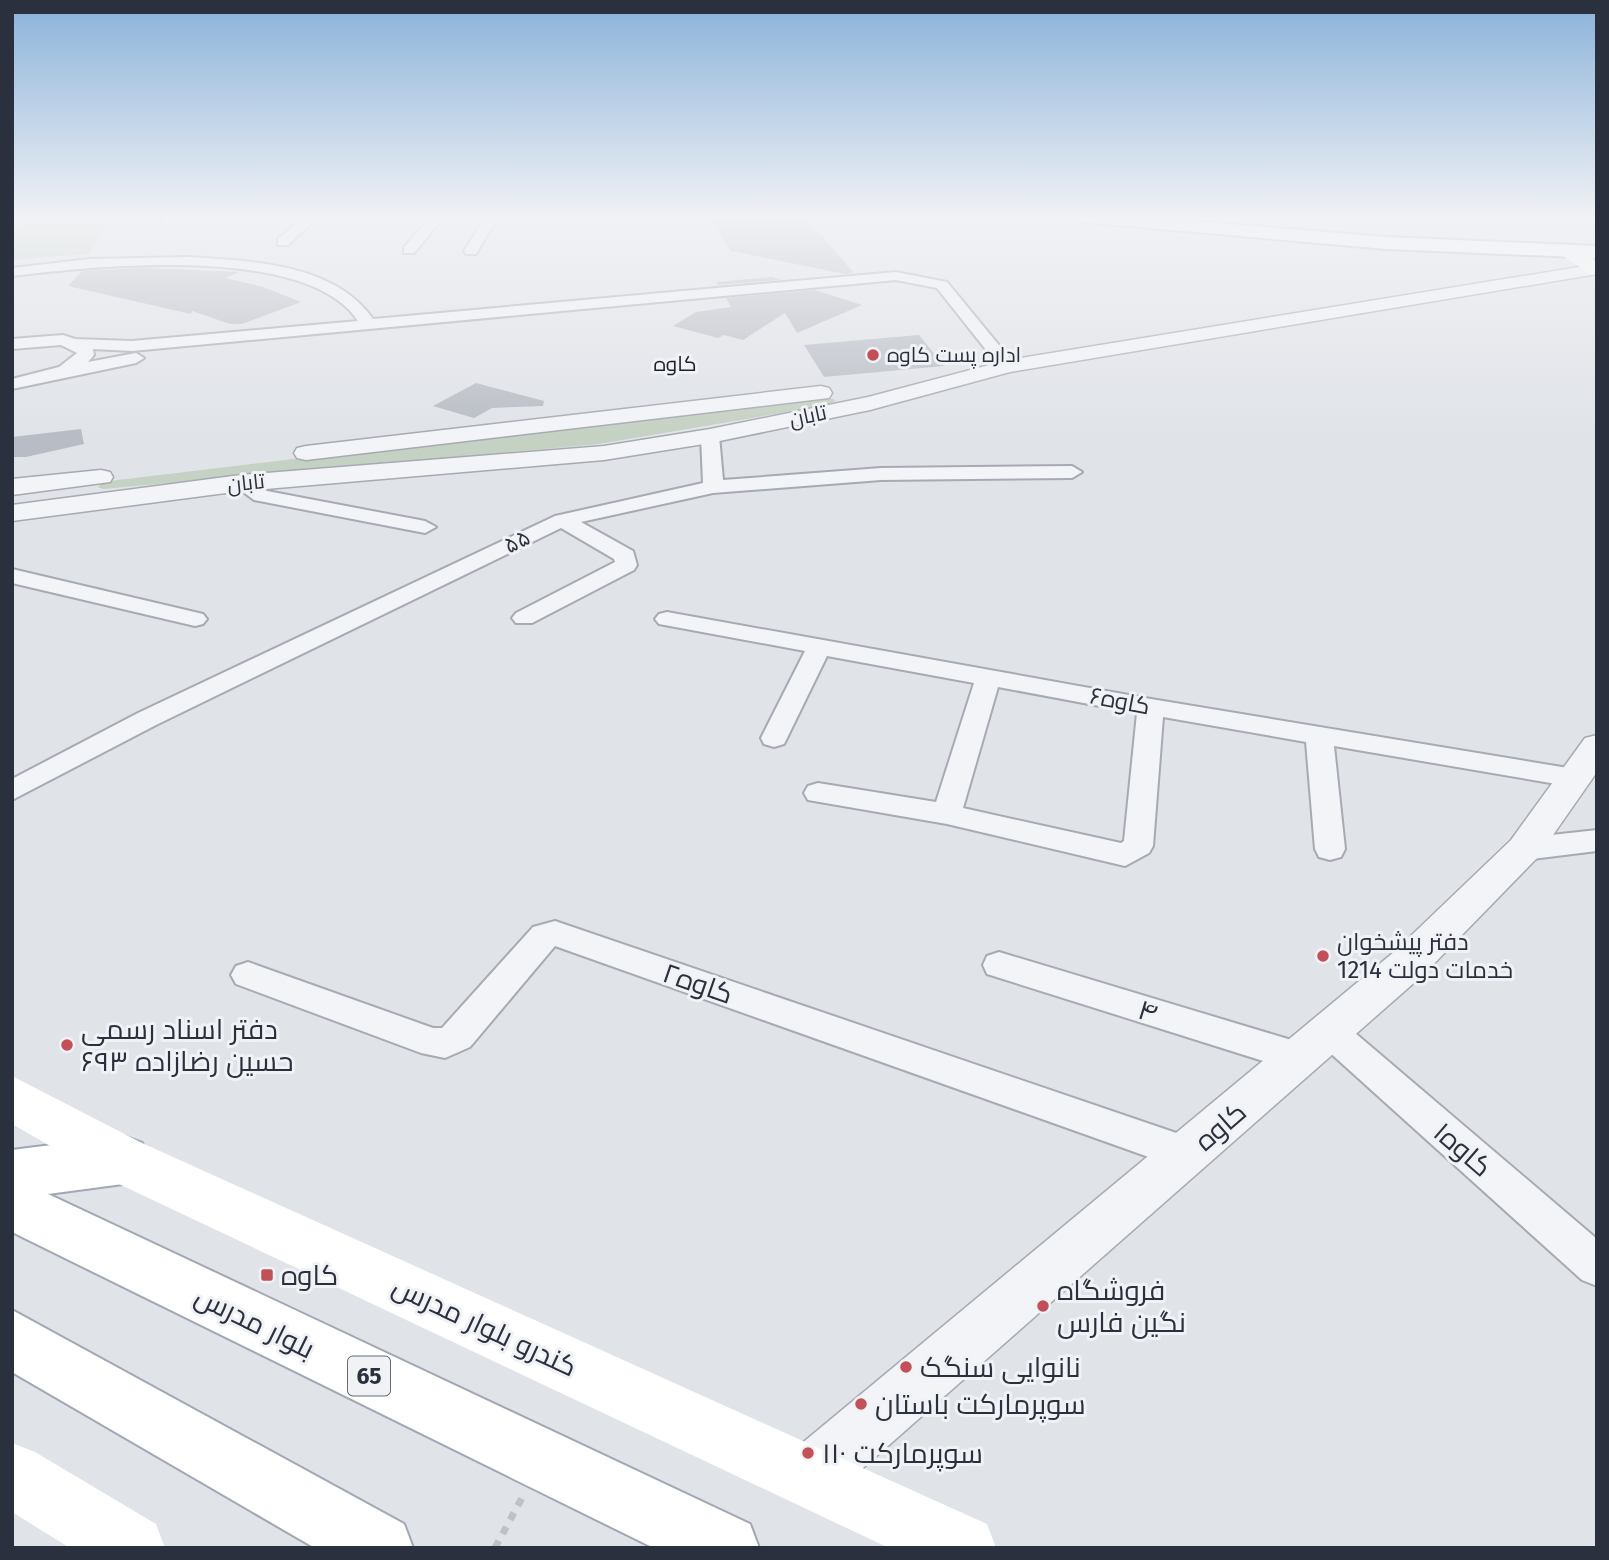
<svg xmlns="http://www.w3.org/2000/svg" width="1609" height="1560" font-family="'Fira Sans',Cairo,sans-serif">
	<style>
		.green { fill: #c5d1c2 }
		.building { fill: #b8bcc4 }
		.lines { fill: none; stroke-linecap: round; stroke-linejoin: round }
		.minor-casing { stroke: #a6aab2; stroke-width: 4 }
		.tertiary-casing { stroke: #a6aab2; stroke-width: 3 }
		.primary-casing { stroke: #a1a7b3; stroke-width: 4 }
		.path { stroke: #bfc1c7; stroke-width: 7; stroke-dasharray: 8 8; stroke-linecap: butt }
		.minor { fill: #f3f4f7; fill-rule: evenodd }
		.tertiary { fill: #f3f4f7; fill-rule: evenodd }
		.secondary { fill: #fff; fill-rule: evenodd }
		.primary { fill: #fff; fill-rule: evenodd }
		.poi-dot { fill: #c34f59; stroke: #f0f2f6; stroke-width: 2.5 }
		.labels { text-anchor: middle; stroke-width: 6; stroke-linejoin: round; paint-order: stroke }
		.far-poi-label { font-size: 21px; fill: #2a303e; stroke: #f0f2f6; text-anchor: start }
		.far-neighbourhood-label { font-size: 21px; fill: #1c212f; stroke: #f0f2f6 }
		.far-street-label { font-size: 21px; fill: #2a303e; stroke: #f0f2f6 }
		.shield { fill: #f0f2f6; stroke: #656a75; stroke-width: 2 }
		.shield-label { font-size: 23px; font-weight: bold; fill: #2a303e }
		.street-label { font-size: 24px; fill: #2a303e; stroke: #f0f2f6 }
		.poi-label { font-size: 24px; fill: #2a303e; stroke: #f0f2f6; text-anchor: start }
		.near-street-label { font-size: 28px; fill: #2a303e; stroke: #f0f2f6 }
		.near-poi-label { font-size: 28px; fill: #2a303e; stroke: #f0f2f6; text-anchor: start }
	</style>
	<rect width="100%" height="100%" fill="#e0e3e8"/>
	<g class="green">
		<path d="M111,218l-22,36 -77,6v-35z"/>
		<path d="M822,396l14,4 -7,5 -230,39 -496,45 -5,-2 5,-5 15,-2z"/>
	</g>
	<g class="building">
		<path d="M709,217h96l49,56 -9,1 -114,-23z"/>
		<path d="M144,268l96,4 -15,6 38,9 38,15 -59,22h-12l-38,-13 -1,3 -123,-28 14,-15z"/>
		<path d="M772,277l9,3 -63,5 -2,-3z"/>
		<path d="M815,290l47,15 -65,28 -12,-20 -42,27 -19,-5 -6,3 -45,-12 23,-14 35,-5 -5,-9z"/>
		<path d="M919,335l25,31 -120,11 -20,-32z"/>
		<path d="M476,383l68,18 -1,5 -51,2 -18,10 -41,-12z"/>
		<path d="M81,429l3,15 -58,13h-14v-20z"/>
	</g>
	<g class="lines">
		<defs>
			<g id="minor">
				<path d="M167,217h14l-12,9 -7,-4z"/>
				<path d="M304,217h14l-30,28h-10v-6z"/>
				<path d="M431,217h13l-30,36h-10v-6z"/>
				<path d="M486,217h12l-22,37h-10l-2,-3z"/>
				<path d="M189,257c62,4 145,6 184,62l523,-47 51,10 69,84 -2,4h-12l-65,-82 -41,-8 -764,71 -39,-2 1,6 -6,7 48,-9 8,5 -8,5 -124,26v-10l47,-12 18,-14 -16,-8 -49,4v-10l51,-4 12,4 57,2 226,-20c-51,-78 -265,-55 -346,-45v-8l78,-9z"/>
				<path d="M710,430l9,6 4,44 158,-12 191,-2 10,6 -10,6 -191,2 -168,13 -132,29 52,29 4,14 -3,5 -102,53h-16l-4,-5 4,-5 99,-51 -1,-3 -53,-31 -405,197 -144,75v-21l126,-66 417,-197 148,-33 -2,-47z"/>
				<path d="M241,477l26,14 158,30 11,6 -11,6 -171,-33 -23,-17z"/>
				<path d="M12,569l191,45 4,5 -4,5 -8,2 -183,-43z"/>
				<path d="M667,612l484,87 423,70 10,2 4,7 -4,7 -10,2 -240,-41 11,103 -4,8 -11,3 -11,-3 -4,-8 -9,-107 -143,-25 -10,129 -4,7 -24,13 -178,-42 -139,-24 -4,-7 4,-7 10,-3 118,19 38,-119 -147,-27 -40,82 -3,6 -10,3 -10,-3 -3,-6 44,-87 -146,-27 -4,-5 4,-5zM998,687l139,26 -13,128 -3,2 -158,-35z"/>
				<path d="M1597,830v21l-73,9 -11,-3 -4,-8 4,-8 11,-3z"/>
				<path d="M555,921l633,216 13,5 6,12 -6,12 -13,5 -633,-225 -85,101 -25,11 -24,-5 -185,-69 -5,-9 5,-9 12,-4 185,66h9l91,-101z"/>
				<path d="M999,952l299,90 13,4 5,11 -5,11 -13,4 -311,-98 -4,-9 4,-9z"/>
				<path d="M1329,1017l12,4 256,218v47l-15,-6 -265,-239 -5,-10 5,-10z"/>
			</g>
			<g id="tertiary">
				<path d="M1597,264v10l-587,98 -140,38 -160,33 -106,17 -363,31 -229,30v-16l229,-30 363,-29 106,-17 158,-32 140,-37z"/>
				<path d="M821,386l8,2 3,5 -3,5 -523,62 -9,-2 -3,-5 3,-5 9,-2z"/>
				<path d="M101,470l9,2 3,5 -3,5 -98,13v-16z"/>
				<path d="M1597,735v37l-60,86 -113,116 -593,522 -21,8 -21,-8 -8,-21 8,-21 605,-502 117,-112 74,-102z"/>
			</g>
			<g id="primary">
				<path d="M1072,217h71l244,20 210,9v12l-210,-9 -306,-27z"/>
				<path d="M123,1136l19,7 7,17 -7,17 -19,7 -75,10 702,330 9,24h-105l-642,-316v-82z"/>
				<path d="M12,1310l392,214 9,24h-98l-303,-176z"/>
			</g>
		</defs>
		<use href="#minor" class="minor-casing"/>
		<use href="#tertiary" class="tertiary-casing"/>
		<use href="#primary" class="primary-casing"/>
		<path class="path" d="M495,1548l28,-52"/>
		<use href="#minor" class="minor"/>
		<use href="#tertiary" class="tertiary"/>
		<g class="secondary">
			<path d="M1566,244c20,5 31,10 31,31l-10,-1c-9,-12 -22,-13 -30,-24l2,-4z"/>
			<path d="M12,1076l130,67 845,381 9,24h-107l-785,-371 -92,-53z"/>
			<path d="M12,1443l23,9 121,72 9,24h-95l-58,-36z"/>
		</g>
		<use href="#primary" class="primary"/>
	</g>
	<linearGradient id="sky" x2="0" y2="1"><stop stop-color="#8ab2da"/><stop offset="0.5" stop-color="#f1f2f5"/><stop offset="1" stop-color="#f1f2f5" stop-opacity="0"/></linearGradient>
	<rect width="1609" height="435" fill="url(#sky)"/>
	<g class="poi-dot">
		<circle cx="873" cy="355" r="7"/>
		<circle cx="1323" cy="956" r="7"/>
		<circle cx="67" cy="1045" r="7"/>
		<rect x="260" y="1268" width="14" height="14" rx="3.5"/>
		<circle cx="1043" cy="1306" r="7"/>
		<circle cx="906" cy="1367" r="7"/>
		<circle cx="861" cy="1404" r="7"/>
		<circle cx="808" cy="1453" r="7"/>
	</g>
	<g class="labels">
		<g class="far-poi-label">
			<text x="887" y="362">اداره پست کاوه</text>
		</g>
		<g class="far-neighbourhood-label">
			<text x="675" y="371">کاوه</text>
		</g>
		<g class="far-street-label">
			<text transform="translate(808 416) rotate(-12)" y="7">تابان</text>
			<text transform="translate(246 483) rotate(-6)" y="7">تابان</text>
		</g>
		<rect class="shield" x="348" y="1356.5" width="42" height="39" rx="5"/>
		<g class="shield-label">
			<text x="369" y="1384">65</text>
		</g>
		<g class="street-label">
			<text transform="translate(517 541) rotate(-26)" y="8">۵۵</text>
			<text transform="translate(1120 701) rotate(11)" y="8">کاوه۶</text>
		</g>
		<g class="poi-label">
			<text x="1337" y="950">دفتر پیشخوان<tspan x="1337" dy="28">خدمات دولت 1214</tspan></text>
		</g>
		<g class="near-street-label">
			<text transform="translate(698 983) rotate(19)" y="10">کاوه۲</text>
			<text transform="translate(1148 1011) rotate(17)" y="10">۴</text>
			<text transform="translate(1220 1126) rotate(-41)" y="10">کاوه</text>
			<text transform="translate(1463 1149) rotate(41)" y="10">کاوه۱</text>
			<text transform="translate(255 1322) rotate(26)" y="10">بلوار مدرس</text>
			<text transform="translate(485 1326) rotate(25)" y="10">کندرو بلوار مدرس</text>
		</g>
		<g class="near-poi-label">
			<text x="81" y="1039">دفتر اسناد رسمی<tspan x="81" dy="32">۶۹۳ حسین رضازاده</tspan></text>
			<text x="281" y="1285">کاوه</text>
			<text x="1057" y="1300">فروشگاه<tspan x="1057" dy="32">نگین فارس</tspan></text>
			<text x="920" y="1377">نانوایی سنگک</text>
			<text x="875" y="1414">سوپرمارکت باستان</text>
			<text x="822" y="1463">سوپرمارکت ۱۱۰</text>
		</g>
	</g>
	<rect width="1609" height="1560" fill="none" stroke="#2a303e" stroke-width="28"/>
</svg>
